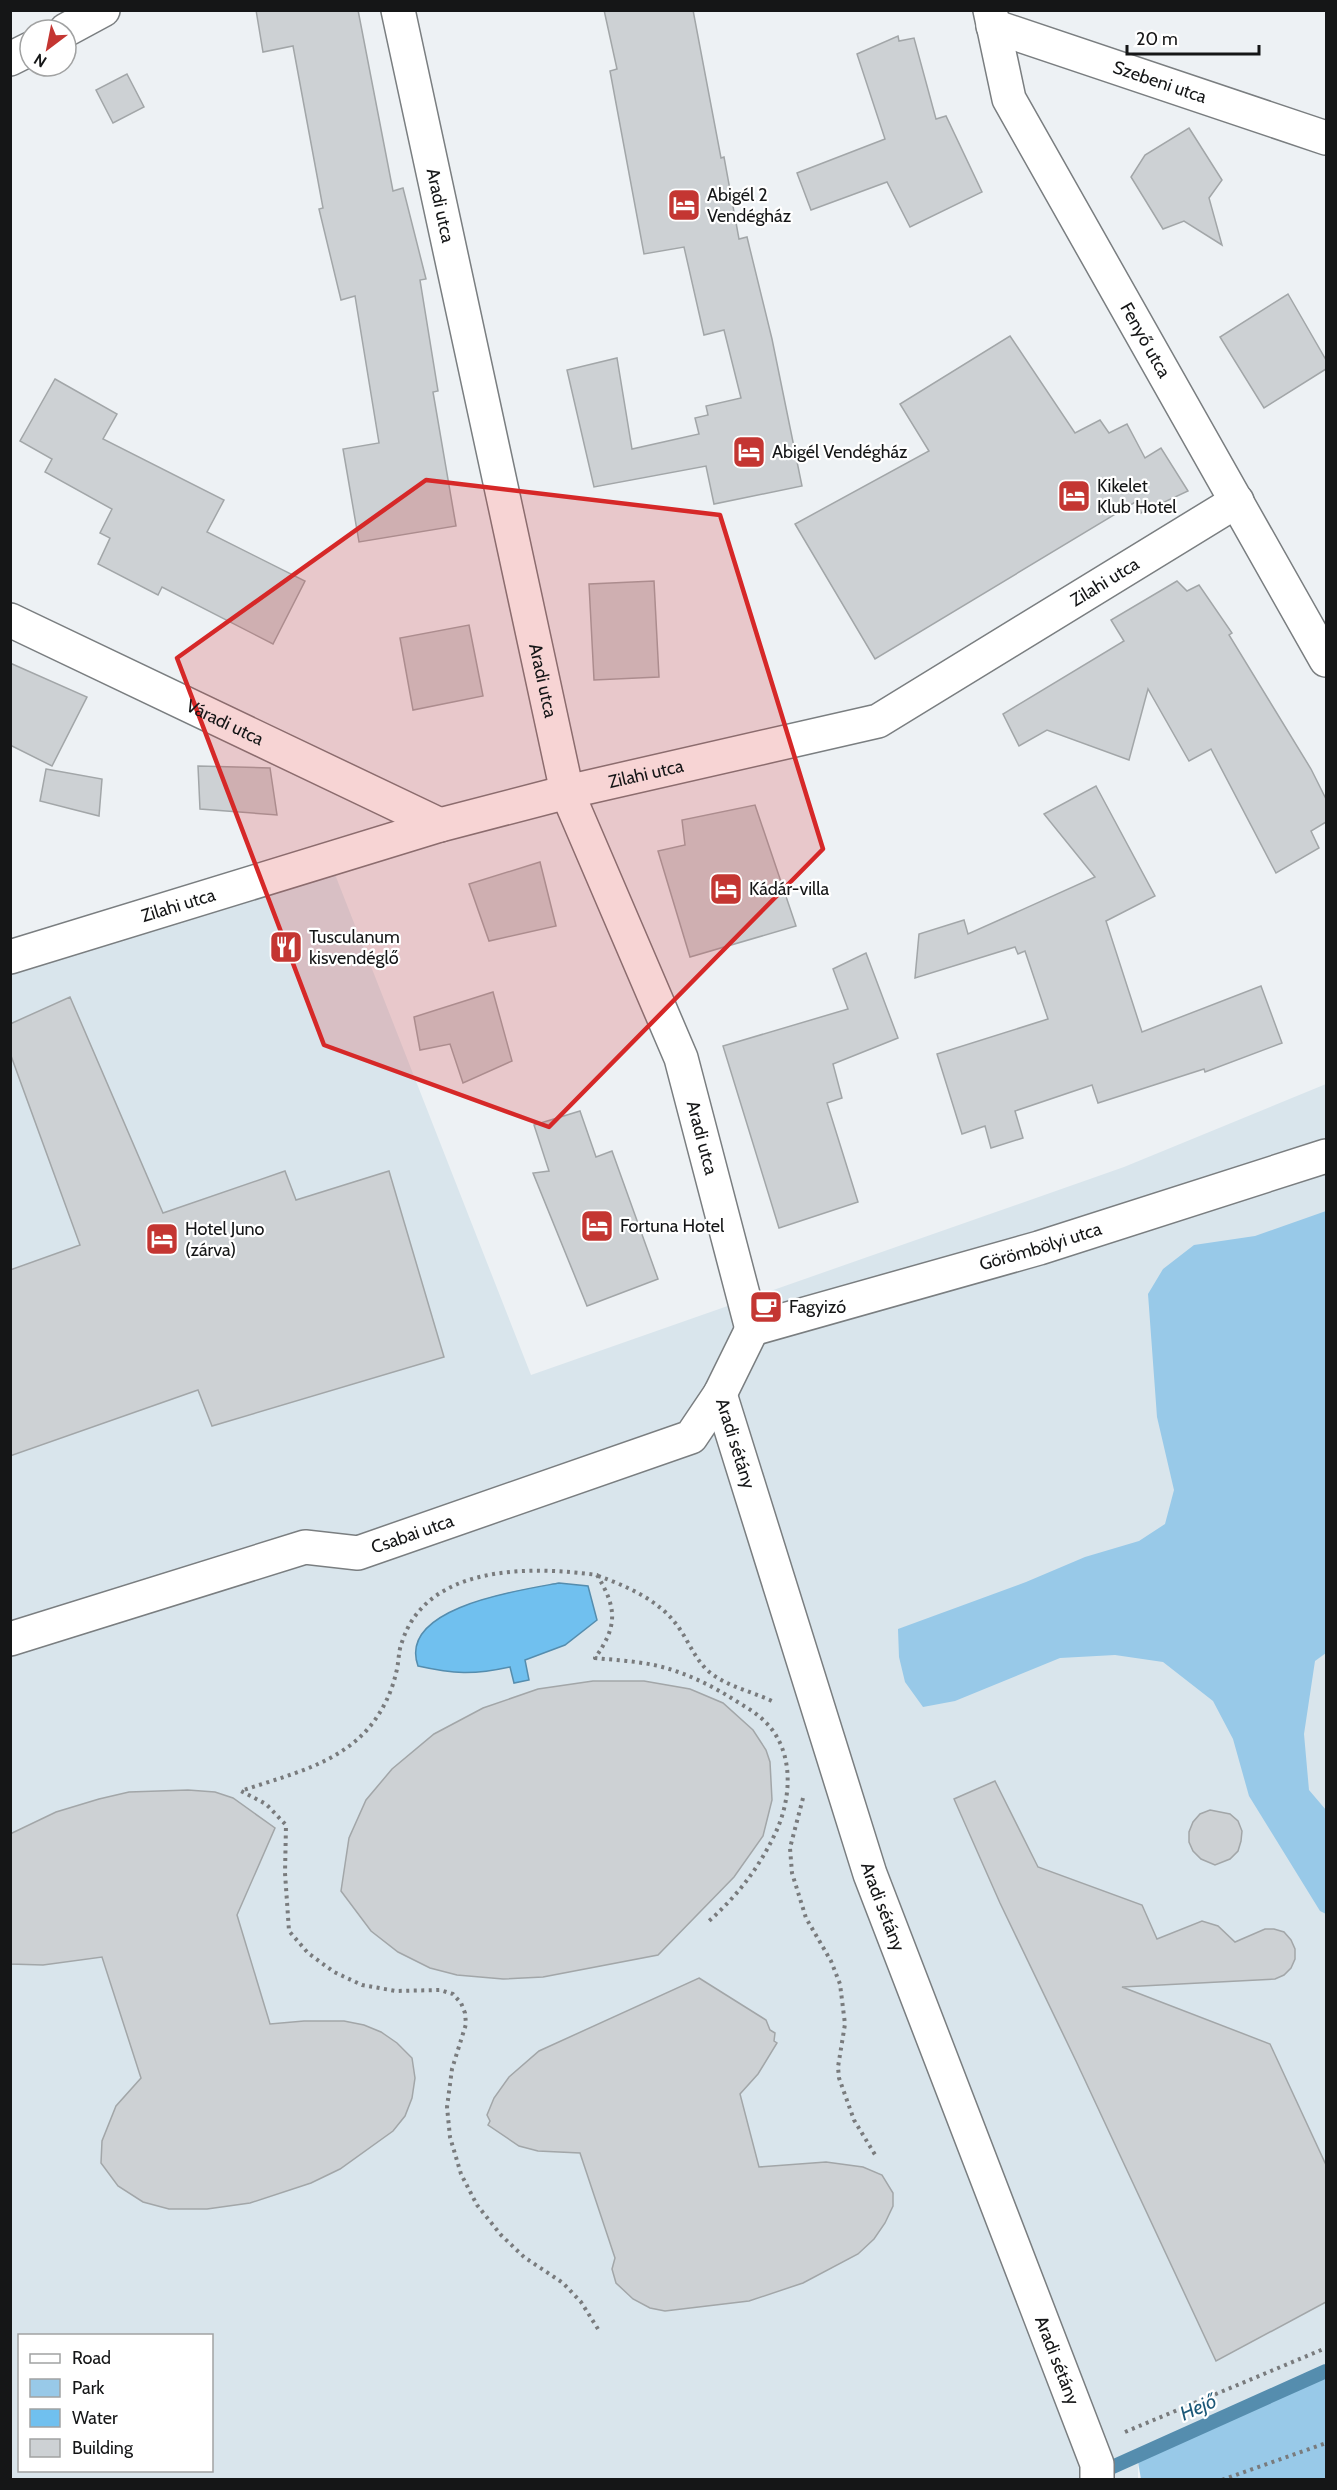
<svg xmlns="http://www.w3.org/2000/svg" width="1337" height="2490" font-family="Cabin,sans-serif">
	<style>
		.built { fill: #d9e5ec; fill-rule: evenodd }
		.green { fill: #98c9e8 }
		.water { fill: #70c0ef; stroke: #558dae; stroke-width: 1.5 }
		.lines { fill: none; stroke-linecap: round; stroke-linejoin: round }
		.stream { stroke: #558dae; stroke-width: 14 }
		.building { fill: #cdd1d4; stroke: #a2a6a8; stroke-width: 1.5 }
		.minor-casing { stroke: #7a7e80; stroke-width: 36 }
		.path { stroke: #797b7d; stroke-width: 4; stroke-dasharray: 3 4.5; stroke-linecap: butt }
		.minor { stroke: #fff; stroke-width: 33 }
		.marked { fill: #d62828; fill-opacity: 0.2; stroke: #d62828; stroke-width: 4.5; stroke-linejoin: round }
		.labels { text-anchor: middle; stroke-width: 4.5; stroke-linejoin: round; paint-order: stroke }
		.street-label { font-size: 18px; fill: #151617; stroke: #fff }
		.poi-label { font-size: 18px; fill: #151617; stroke: #fff; text-anchor: start }
		.water-label { font-size: 20px; font-style: italic; fill: #1b5878; stroke: #fff }
	</style>
	<rect width="100%" height="100%" fill="#edf1f4"/>
	<path class="built" d="M329,859l202,516 593,-208 202,-83v1284l-188,94v17l-1127,1v-1523zM20,2336h192v134h-192z"/>
	<g class="green">
		<path d="M1326,1211v442l-11,8 -11,73 5,56 17,20v104l-6,-3 -71,-115 -16,-57 -20,-38 -50,-39 -48,-7 -55,3 -105,43 -32,6 -18,-25 -6,-25 -1,-28 128,-47 59,-25 54,-16 26,-17 9,-34 -17,-73 -9,-123 15,-25 31,-24 61,-9z"/>
		<path d="M1326,2368v111h-185l-3,-17z"/>
	</g>
	<path class="water" d="M559,1583l29,3 9,34 -32,25 -40,15 4,20 -15,3 -4,-16c-37,8 -56,7 -92,-1 -21,-59 103,-76 141,-83z"/>
	<g class="lines">
		<path class="stream" d="M1099,2473l227,-102"/>
	</g>
	<g class="building">
		<path d="M256,10h102l35,181 10,-3 23,91 -6,1 18,111 -5,1 23,134 -97,16 -16,-93 36,-6 -24,-147 -14,4 -22,-91 4,-1 -30,-162 -30,6z"/>
		<path d="M604,10h89l28,148 3,-1 15,82 8,-2 25,102 30,147 -88,18 -8,-38 -112,21 -27,-117 50,-12 15,91 67,-15 -4,-16 13,-3 -2,-9 35,-8 -17,-68 -20,5 -20,-88 -40,7 -34,-183 7,-2z"/>
		<path d="M898,36l1,5 15,-3 22,81 10,-3 36,76 -72,35 -23,-45 -76,28 -14,-37 88,-34 -28,-85z"/>
		<path d="M127,74l17,33 -31,16 -17,-33z"/>
		<path d="M1189,128l33,52 -13,18 13,47 -38,-24 -21,8 -32,-52 14,-22z"/>
		<path d="M1288,294l38,66v9l-62,39 -44,-71z"/>
		<path d="M1010,336l65,97 25,-13 9,13 18,-9 18,34 16,-10 27,43 -47,22 -4,-12 -262,158 -80,-135 134,-73 -29,-47z"/>
		<path d="M55,379l62,35 -14,25 121,61 -17,32 98,49 -32,63 -111,-57 -4,8 -60,-31 12,-26 -10,-5 12,-24 -67,-37 7,-13 -32,-18z"/>
		<path d="M654,581l5,96 -65,3 -5,-96z"/>
		<path d="M1177,581l10,10 12,-6 33,48 -3,2 82,134 15,30v23l-15,9 8,17 -43,25 -65,-124 -22,12 -41,-72 -19,71 -82,-30 -28,16 -16,-32 121,-73 -13,-21z"/>
		<path d="M469,625l14,71 -70,14 -13,-72z"/>
		<path d="M10,663l77,34 -35,69 -42,-21z"/>
		<path d="M198,766l72,2 7,47 -77,-6z"/>
		<path d="M46,769l56,10 -3,37 -59,-15z"/>
		<path d="M1096,786l59,110 -49,25 36,111 119,-46 21,57 -77,29 -1,-3 -106,34 -6,-18 -77,26 8,27 -32,10 -6,-22 -23,8 -25,-80 111,-35 -23,-68 -7,3 -3,-7 -100,31 4,-44 45,-14 4,14 127,-57 -51,-63z"/>
		<path d="M755,805l41,121 -106,31 -32,-106 27,-6 -3,-25z"/>
		<path d="M540,862l16,64 -67,15 -20,-57z"/>
		<path d="M866,953l32,85 -65,26 9,34 -15,5 31,99 -79,26 -56,-182 125,-37 -15,-40z"/>
		<path d="M493,992l19,69 -49,22 -13,-39 -30,6 -6,-33z"/>
		<path d="M70,997l93,216 122,-42 11,29 93,-29 55,186 -232,69 -14,-36 -188,66v-186l70,-25 -70,-192v-29z"/>
		<path d="M580,1111l16,46 16,-6 46,128 -71,27 -54,-133 16,-2 -15,-46z"/>
		<path d="M593,1681h51l46,8 33,14 30,27 13,20 4,12 2,38 -9,36 -29,41 -76,78 -115,22 -40,2 -46,-4 -27,-7 -32,-16 -27,-21 -30,-40 8,-53 17,-38 26,-31 42,-35 49,-26 55,-19z"/>
		<path d="M995,1781l43,86 104,38 15,34 45,-18 16,5 17,16 30,-13h9l10,3 7,8 4,9v10l-4,9 -7,7 -9,4 -153,8 148,57 56,121v137l-110,59 -140,-300 -76,-158 -46,-104z"/>
		<path d="M188,1790l27,2 18,6 42,30 -38,87 33,109 34,-3h40l20,4 17,7 16,11 15,15 3,20 -3,20 -7,18 -12,15 -53,38 -29,14 -61,20 -43,6h-38l-26,-7 -25,-16 -17,-23 1,-22 14,-35 25,-28 -39,-121 -59,8 -33,-1v-130l46,-22 43,-13 30,-7z"/>
		<path d="M1210,1810l20,4 8,7 4,10 -1,10 -3,10 -8,8 -15,6 -14,-6 -8,-8 -4,-9v-10l4,-10 7,-8z"/>
		<path d="M699,1978l67,42 4,10 5,3 -1,8 3,2 -19,31 -18,20 19,73 67,-5 37,5 19,8 11,18v13l-8,17 -11,16 -16,15 -55,29 -54,18 -84,10 -15,-3 -17,-9 -17,-16 -4,-14 3,-11 -35,-105 -42,-2 -19,-5 -31,-21 2,-4 -3,-6 7,-17 15,-21 30,-26z"/>
	</g>
	<g class="lines">
		<defs>
			<g id="minor">
				<path id="s1" d="M398,10l169,782 114,266 71,271"/>
				<path id="s2" d="M990,10l19,89 317,561"/>
				<path id="s3" d="M993,26l333,112"/>
				<path d="M66,30l37,-20"/>
				<path d="M10,59l20,-10"/>
				<path id="s4" d="M10,620l430,205"/>
				<path id="s5" d="M10,957l430,-132 127,-33 311,-71 359,-220"/>
				<path id="s6" d="M752,1329l287,-81 287,-92"/>
				<path id="s7" d="M720,1394l150,480 227,590v16"/>
				<path id="s8" d="M10,1639l295,-92 53,6 333,-116 29,-43 32,-65"/>
			</g>
		</defs>
		<use href="#minor" class="minor-casing"/>
		<g class="path">
			<path d="M598,1576c29,10 63,25 81,52 10,14 15,29 28,42 19,17 45,21 67,32"/>
			<path d="M803,1798l-13,50 2,25 14,45 25,43 9,23 5,40 -7,43 1,11 15,42 23,38"/>
			<path d="M598,2329l-17,-27 -18,-19 -39,-26 -23,-22 -24,-30 -16,-31 -11,-37 -3,-30 5,-38 14,-45 -1,-11 -4,-10 -8,-9 -13,-4 -44,1 -34,-6 -28,-13 -26,-19 -19,-22 -4,-58 1,-48 -20,-21 -25,-13c40,-14 88,-24 120,-55 17,-16 30,-40 35,-63 3,-10 2,-21 6,-31 25,-78 129,-76 195,-67 20,33 21,51 -2,83 19,2 40,3 59,7 28,6 55,19 79,34 9,6 19,11 27,18 35,29 33,79 15,117 -17,35 -37,61 -66,87"/>
			<path d="M1125,2432l201,-84"/>
			<path d="M1222,2480l104,-37"/>
		</g>
		<use href="#minor" class="minor"/>
	</g>
	<path class="marked" d="M426,480l294,35 103,334 -274,278 -225,-82 -147,-387z"/>
	<defs>
		<symbol id="hotel-square" viewBox="-11 -11 22 22"><rect x="-9" y="-9" width="18" height="18" rx="4" fill="#c43632" stroke="#fff"/><path d="M-6-4.5h1.5V1H6V5H4.5V3h-9V5H-6ZM-4 0a1.8 1.8 0 1 1 3.6 0ZM.5 0V-2.5h3Q6-2.5 6 0Z" fill="#fff"/></symbol>
		<symbol id="restaurant-square" viewBox="-11 -11 22 22"><rect x="-9" y="-9" width="18" height="18" rx="4" fill="#c43632" stroke="#fff"/><path d="M-5-6h1v4h1v-4h1v4h1v-4h1v5L-1.5 .5V6h-2V.5L-5-1ZM5-6V6H3V1.5H1.5Q1.5-4 5-6Z" fill="#fff"/></symbol>
		<symbol id="cafe-square" viewBox="-11 -11 22 22"><rect x="-9" y="-9" width="18" height="18" rx="4" fill="#c43632" stroke="#fff"/><path d="M-5.5-4.5H6V0H3Q3 3.5 0 3.5H-2.5Q-5.5 3.5-5.5 0ZM3-3.2v2h1.7v-2ZM-6 4.5H4V6H-6Z" fill="#fff"/></symbol>
	</defs>
	<g fill-rule="evenodd">
		<use href="#hotel-square" x="665" y="186" width="38" height="38"/>
		<use href="#hotel-square" x="730" y="433" width="38" height="38"/>
		<use href="#hotel-square" x="1055" y="477" width="38" height="38"/>
		<use href="#hotel-square" x="707" y="870" width="38" height="38"/>
		<use href="#restaurant-square" x="267" y="928" width="38" height="38"/>
		<use href="#hotel-square" x="578" y="1207" width="38" height="38"/>
		<use href="#hotel-square" x="143" y="1220" width="38" height="38"/>
		<use href="#cafe-square" x="747" y="1288" width="38" height="38"/>
	</g>
	<g class="labels">
		<g class="street-label">
			<text dy="6" stroke="none"><textPath href="#s3" startOffset="176">Szebeni utca</textPath></text>
			<text dy="6" stroke="none"><textPath href="#s1" startOffset="200">Aradi utca</textPath></text>
			<text dy="6" stroke="none"><textPath href="#s2" startOffset="368">Fenyő utca</textPath></text>
			<text dy="6" stroke="none"><textPath href="#s5" startOffset="1166">Zilahi utca</textPath></text>
			<text dy="6" stroke="none"><textPath href="#s1" startOffset="686">Aradi utca</textPath></text>
			<text dy="6" stroke="none"><textPath href="#s4" startOffset="238">Váradi utca</textPath></text>
			<text dy="6" stroke="none"><textPath href="#s5" startOffset="662">Zilahi utca</textPath></text>
			<text dy="6" stroke="none"><textPath href="#s5" startOffset="176">Zilahi utca</textPath></text>
			<text dy="6" stroke="none"><textPath href="#s1" startOffset="1172">Aradi utca</textPath></text>
			<text dy="6" stroke="none"><textPath href="#s6" startOffset="300">Görömbölyi utca</textPath></text>
			<text dy="6" stroke="none"><textPath href="#s7" startOffset="52">Aradi sétány</textPath></text>
			<text dy="6" stroke="none"><textPath href="#s8" startOffset="420">Csabai utca</textPath></text>
			<text dy="6" stroke="none"><textPath href="#s7" startOffset="538">Aradi sétány</textPath></text>
			<text dy="6" stroke="none"><textPath href="#s7" startOffset="1024">Aradi sétány</textPath></text>
		</g>
		<g class="poi-label">
			<text x="707" y="201">Abigél 2<tspan x="707" dy="21">Vendégház</tspan></text>
			<text x="772" y="458">Abigél Vendégház</text>
			<text x="1097" y="492">Kikelet<tspan x="1097" dy="21">Klub Hotel</tspan></text>
			<text x="749" y="895">Kádár-villa</text>
			<text x="309" y="943">Tusculanum<tspan x="309" dy="21">kisvendéglő</tspan></text>
			<text x="620" y="1232">Fortuna Hotel</text>
			<text x="185" y="1235">Hotel Juno<tspan x="185" dy="21">(zárva)</tspan></text>
			<text x="789" y="1313">Fagyizó</text>
		</g>
		<g class="water-label">
			<text transform="translate(1198 2407) rotate(-24)" y="7">Hejő</text>
		</g>
	</g>
	<rect width="1337" height="2490" fill="none" stroke="#151617" stroke-width="24"/>
	<rect x="18" y="2334" width="195" height="138" fill="#ffffff" stroke="#a1a2a2" stroke-width="1.5"/>
	<rect x="30" y="2354" width="30" height="9" fill="#ffffff" stroke="#a1a2a2" stroke-width="1.5"/>
	<text x="72" y="2364" font-size="18" fill="#151617">Road</text>
	<rect x="30" y="2379" width="30" height="18" fill="#98c9e8" stroke="#a1a2a2" stroke-width="1.5"/>
	<text x="72" y="2394" font-size="18" fill="#151617">Park</text>
	<rect x="30" y="2409" width="30" height="18" fill="#70c0ef" stroke="#a1a2a2" stroke-width="1.5"/>
	<text x="72" y="2424" font-size="18" fill="#151617">Water</text>
	<rect x="30" y="2439" width="30" height="18" fill="#cdd1d4" stroke="#a1a2a2" stroke-width="1.5"/>
	<text x="72" y="2454" font-size="18" fill="#151617">Building</text>
	<g transform="translate(48 48) rotate(212)"><circle r="28" fill="#ffffff" stroke="#a1a2a2" stroke-width="1.5"/>
	<path d="M0-4.5L10 22L0 15L-10 22Z" fill="#c43632"/>
	<text y="-9" font-size="16" font-weight="bold" text-anchor="middle" fill="#151617">N</text>
	</g>
	<path d="M1127 45v9h132v-9" fill="none" stroke="#151617" stroke-width="3"/>
	<text x="1136" y="45" font-size="18" fill="#151617" stroke="#ffffff" stroke-width="4.5" paint-order="stroke">20 m</text>
</svg>
